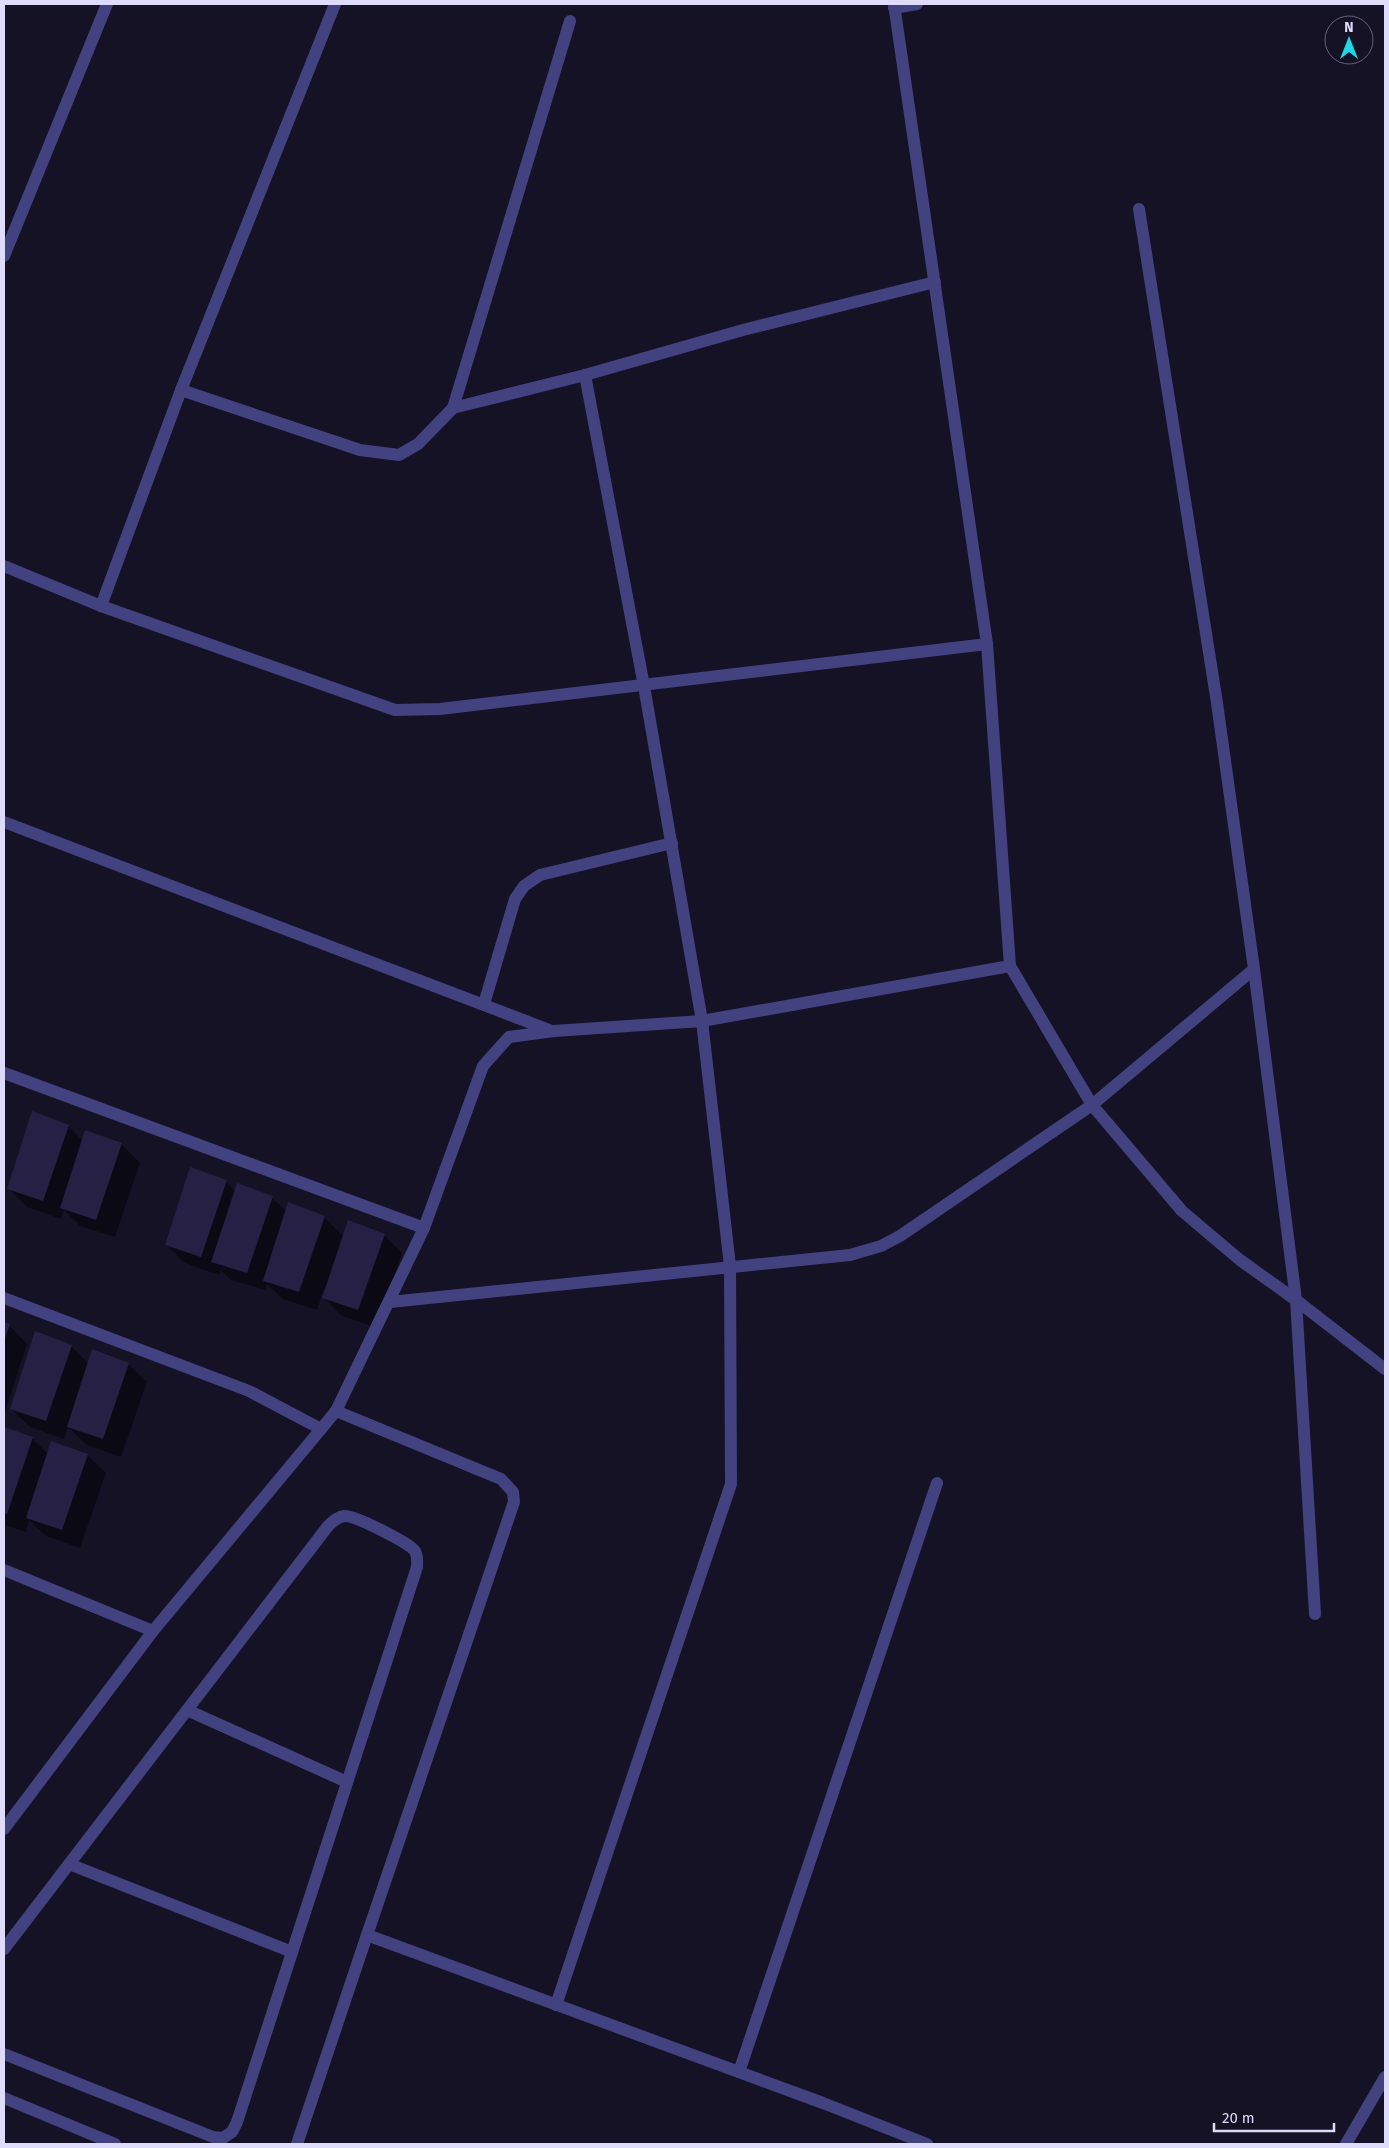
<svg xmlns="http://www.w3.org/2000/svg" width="1389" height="2148" font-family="'Fira Sans',sans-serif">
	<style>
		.shadow { fill: #0007 }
		.building { fill: #262045 }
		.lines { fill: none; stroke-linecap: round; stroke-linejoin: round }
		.minor { stroke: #424280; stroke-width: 12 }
	</style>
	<rect width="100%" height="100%" fill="#151226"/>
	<g class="shadow">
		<path d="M68,1126l15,15 38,3 19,19 -25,74 -35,-11 -16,-16 -3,9 -34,-12 -18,-18z"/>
		<path d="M226,1182l9,9 37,7 15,14 37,5 20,20 40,-2 18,18 -25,75 -35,-12 -18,-18 2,-8 -2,-1 -7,21 -34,-11 -16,-15 -2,6 -34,-10 -10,-10 -2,5 -34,-12 -19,-18z"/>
		<path d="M4,1323l5,2 18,19 -23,71z"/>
		<path d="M71,1346l18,18h39l19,18 -26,75 -34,-12 -19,-18 -4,12 -34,-12 -19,-18z"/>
		<path d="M4,1428l28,10 16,16 39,1 19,18 -26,75 -34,-12 -17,-16 -3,12 -22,-7z"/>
	</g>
	<g class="building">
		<path d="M32,1111l37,14 -26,76 -36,-12z"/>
		<path d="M85,1130l37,13 -26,77 -36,-12z"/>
		<path d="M190,1167l37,13 -26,77 -36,-12z"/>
		<path d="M237,1183l36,13 -26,77 -36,-11z"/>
		<path d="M288,1202l37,14 -26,76 -36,-11z"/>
		<path d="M348,1220l37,14 -27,76 -36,-12z"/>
		<path d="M4,1322l6,2 -6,17z"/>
		<path d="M35,1331l37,14 -26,76 -36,-12z"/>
		<path d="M92,1349l37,14 -26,76 -36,-12z"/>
		<path d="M4,1427l29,10 -26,77 -3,-1z"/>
		<path d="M51,1441l37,13 -26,76 -36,-12z"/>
	</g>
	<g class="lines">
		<g class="minor">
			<path d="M894,8l23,-4"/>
			<path d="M1139,209l78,494 37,266 42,331 19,314"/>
			<path d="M4,256l103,-252"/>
			<path d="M181,390l154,-386"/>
			<path d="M453,408l117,-387"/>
			<path d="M4,566l97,40 80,-216 179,60 39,5 19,-11 35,-36 132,-33 158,-45 192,-48"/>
			<path d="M101,606l294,104 45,-1 547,-65"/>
			<path d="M4,822l548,209"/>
			<path d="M1010,966l82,139 90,106 58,49 56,40 89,69"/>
			<path d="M484,1004l31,-105 9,-13 16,-11 132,-32"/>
			<path d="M4,1073l420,155"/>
			<path d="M4,1298l245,93 72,38"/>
			<path d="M390,1302l460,-47 31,-9 19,-10 192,-131 162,-136"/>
			<path d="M336,1411l165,68 12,13 1,10 -147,433 456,168 104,41"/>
			<path d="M4,1570l149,61"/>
			<path d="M187,1710l160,72"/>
			<path d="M4,1829l149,-198 183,-220 88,-183 59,-162 26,-29 45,-6 148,-10 308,-55 -23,-322 -93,-640"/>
			<path d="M69,1864l223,88"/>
			<path d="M4,1949l324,-423c4,-4 9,-9 16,-10 11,-1 65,27 71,35 3,5 2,11 2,16l-180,555 -5,10 -9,6 -10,-1 -209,-83"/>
			<path d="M556,2005l175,-521 -1,-218 -28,-245 -58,-335 -59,-311"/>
			<path d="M739,2072l198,-589"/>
			<path d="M4,2098l111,46"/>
			<path d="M297,2144l70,-209"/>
			<path d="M1346,2144l39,-67"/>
		</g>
	</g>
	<rect width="1389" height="2148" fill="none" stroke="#dedbfb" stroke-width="10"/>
	<g transform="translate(1349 40)"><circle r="24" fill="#151226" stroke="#65627b"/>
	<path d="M0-4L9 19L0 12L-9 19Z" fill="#1cdae7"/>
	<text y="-8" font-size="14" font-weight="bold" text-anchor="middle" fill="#dedbfb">N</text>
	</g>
	<path d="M1214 2123v8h120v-8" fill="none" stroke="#dedbfb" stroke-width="2.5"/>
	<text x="1222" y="2123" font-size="15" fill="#dedbfb" stroke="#151226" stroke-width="4" paint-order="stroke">20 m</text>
</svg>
